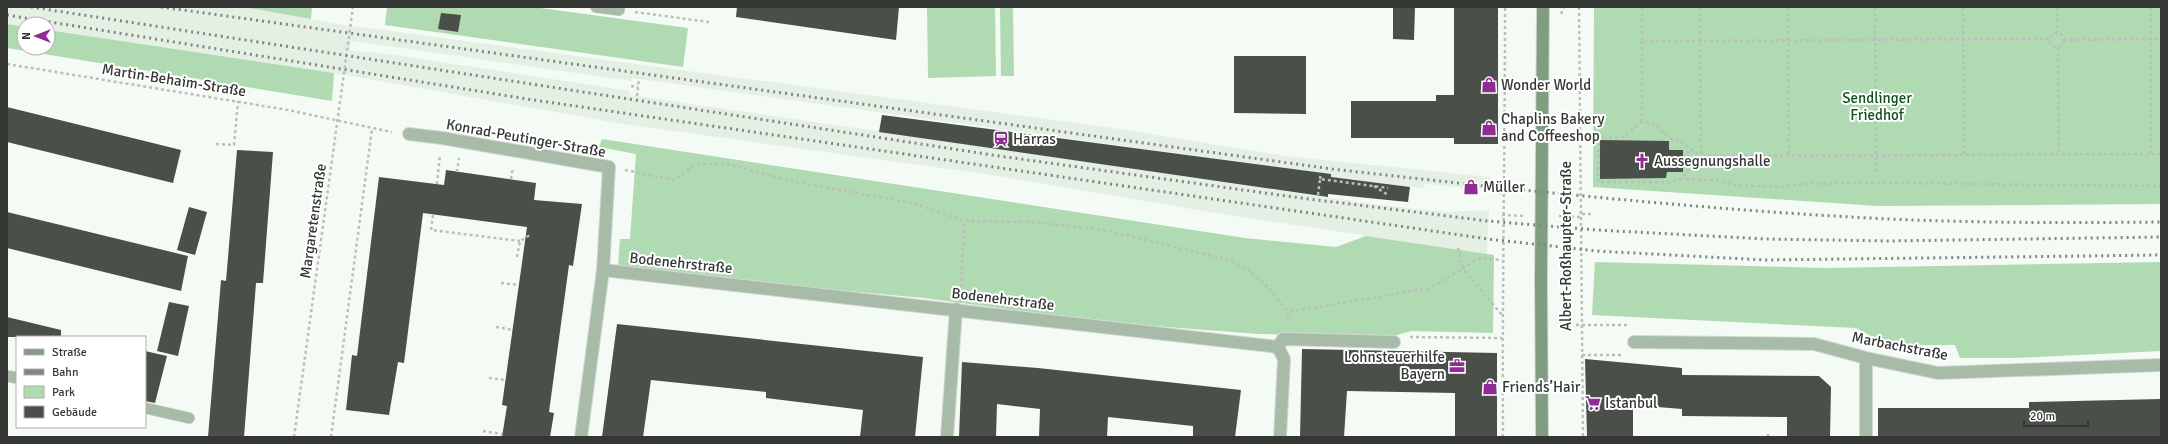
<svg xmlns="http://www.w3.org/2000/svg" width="2168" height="444" font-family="Signika,sans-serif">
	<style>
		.built { fill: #e4f0e4 }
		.green { fill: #b0dab2 }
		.building { fill: #4a4f4a }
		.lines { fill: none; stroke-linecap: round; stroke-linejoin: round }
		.service-casing { stroke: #d2d7d2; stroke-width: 12 }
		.minor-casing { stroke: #d2d7d2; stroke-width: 14 }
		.secondary-casing { stroke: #d2d7d2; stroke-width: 14 }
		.path { stroke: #babfba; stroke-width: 2.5; stroke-dasharray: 3 3; stroke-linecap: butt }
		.service { stroke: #a8bba8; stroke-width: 11 }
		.minor { stroke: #a8bba8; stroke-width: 12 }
		.secondary { stroke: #809d81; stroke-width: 12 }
		.rail { stroke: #828582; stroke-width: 3; stroke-dasharray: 2 4; stroke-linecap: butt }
		.labels { text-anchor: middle; stroke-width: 4; stroke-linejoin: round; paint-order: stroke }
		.street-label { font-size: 15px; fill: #353735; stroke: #fff }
		.poi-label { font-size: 15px; fill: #353735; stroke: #fff; text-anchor: start }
		.park-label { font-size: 15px; fill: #0f501b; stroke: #fff }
	</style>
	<rect width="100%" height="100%" fill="#f4faf4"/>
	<path class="built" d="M7,7h237l94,17 768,103 187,30 197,20 -1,13 -65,-6v4l-11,-1 -82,-10 -10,-4 -689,-95v3l-236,-34 -45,-6 -1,9 45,5 235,36v4l750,110 69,7 40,-2 -2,44 -272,-41 -230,-39 -362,-50 -289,-51 -286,-43v-6h-24v3l-17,-3z"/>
	<g class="green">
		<path d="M244,7h68l-1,12z"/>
		<path d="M387,7h146l155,21 -5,39 -298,-42z"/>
		<path d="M927,7h68l1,69 -68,2z"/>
		<path d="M1000,7h13l1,69h-13z"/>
		<path d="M1594,7h567v197l-283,2 -285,-19z"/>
		<path d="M7,24l17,3v21h24v-18l286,43 -2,28 -325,-53z"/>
		<path d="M602,139l643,99 91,9 30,-11 128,19 -1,78 -82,-2 -17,5 -136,-2 -104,-8 -125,-14 -105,-14 -164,-15 -142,-17 2,-27h10l6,-85 -37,-7z"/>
		<path d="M1595,262l232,6 334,-6v89l-147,7h-54l-5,-13h-68l-31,-17 -264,-13z"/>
	</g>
	<g class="building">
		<path d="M737,7h162l-3,33 -160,-23z"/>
		<path d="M1393,7h22l-1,33 -21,-1z"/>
		<path d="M1454,7h44v137h-44v-6h-103v-37h85v-6h18z"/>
		<path d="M441,13l20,2 -3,17 -20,-3z"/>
		<path d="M1234,56h72v58l-72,-1z"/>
		<path d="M7,107l174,43 -8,33 -166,-41z"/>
		<path d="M882,115l449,59v3l79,10 -2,15 -80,-8v3l-449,-65z"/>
		<path d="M1600,140l69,1v9h14v22h-16l-1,6 -66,1z"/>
		<path d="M237,150l36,2 -10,131h-7l-12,154h-36l13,-157 5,1z"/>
		<path d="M446,170l90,13 -2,17 48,4 -9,62 -4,-1 -20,147 5,1 -4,24h-48l5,-31 -5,-1 25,-178 -104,-14 -19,150 -6,-1 -9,53 -43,-5 6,-55 5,1 22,-179 65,8z"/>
		<path d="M189,207l18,5 -12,43 -18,-5z"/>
		<path d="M7,212l181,44 -7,35 -174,-43z"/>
		<path d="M169,302l20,4 -11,50 -21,-5z"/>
		<path d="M7,317l54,13v7h-54z"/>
		<path d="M617,324l306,33 -8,80h-55l3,-27 -97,-12v-6l-115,-12 -8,57h-41z"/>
		<path d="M1302,349l195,4v84h-42v-44l-108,-2 -3,46h-44z"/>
		<path d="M145,351l22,5 -12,47 -10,-2z"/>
		<path d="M1585,359l97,9v7l137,1 12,11 -1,50h-43v-20l-105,-1v-7l-49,-4v32h-46z"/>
		<path d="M962,362l76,6 203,22 -6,47h-42v-11l-85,-9 -1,20h-68l1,-28 -43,-5 -1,33h-37z"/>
		<path d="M2161,399v38h-283v-29h151v-6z"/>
	</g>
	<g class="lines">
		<defs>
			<g id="service">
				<path d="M596,7l23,3v-3"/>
				<path d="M7,376l10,2"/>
				<path d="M145,408l44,10"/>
			</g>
			<g id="minor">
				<path d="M409,134l33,4 167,29 -6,103 -22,167"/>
				<path d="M603,270l675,77"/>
				<path d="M1634,342l180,2 52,14 72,15 223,-8"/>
				<path d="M1278,347l5,-8 111,3"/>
				<path d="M1278,347l6,12 -4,78"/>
				<path d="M1866,358v79"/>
				<path d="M947,437l9,-128"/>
			</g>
			<path id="secondary" d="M1542,437l-1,-156 2,-274"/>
		</defs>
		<use href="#service" class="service-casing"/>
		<use href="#minor" class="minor-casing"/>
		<use href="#secondary" class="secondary-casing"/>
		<g class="path">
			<path d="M1579,7l4,430"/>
			<path d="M1642,7v34l408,-2"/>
			<path d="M1700,7l1,149 460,-2"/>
			<path d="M1788,7l1,148"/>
			<path d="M1875,7l1,165"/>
			<path d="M1963,7l1,147"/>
			<path d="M2057,7v26"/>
			<path d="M2151,7v147"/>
			<path d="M635,12l74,10"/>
			<path d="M1561,14l3,-7"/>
			<circle cx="2057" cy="40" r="7"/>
			<path d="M2064,40l97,-1"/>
			<path d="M1642,41v80l13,3 14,14 12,4 20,14"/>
			<path d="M2058,47l1,107"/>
			<path d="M7,64l281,46 104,22"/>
			<path d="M631,86l7,1"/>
			<path d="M637,96l2,-17"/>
			<path d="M1642,121l-18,16 -25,1 -1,44h70l12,-3 8,-7v-23"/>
			<path d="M216,144l18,1 4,-44"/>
			<path d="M625,170l49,10 22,-16h31l67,18 119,21 51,18 68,1 72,8 122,29 22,10 21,19 19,24"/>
			<path d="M457,172l2,-14"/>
			<path d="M511,179l2,-12"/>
			<path d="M1320,179l1,-6"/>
			<path d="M1680,179l36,1 18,5 46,2 19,-3 84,-1 278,3"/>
			<path d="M437,184l3,-29"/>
			<path d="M1374,186l14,9"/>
			<path d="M1498,193h4"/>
			<path d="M1318,195l2,-16 68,9"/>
			<path d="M1582,214h9"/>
			<path d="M433,215l-2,15 89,11"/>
			<path d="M1502,215l24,1"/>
			<path d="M1559,216l23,1"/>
			<path d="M1458,248l5,21 39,46"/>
			<path d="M517,257l3,-16 10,-6"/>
			<path d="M501,283l18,2"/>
			<path d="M961,293l3,-72"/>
			<path d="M1288,322v-10l142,-24 50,-30 22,2"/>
			<path d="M1576,325h53"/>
			<path d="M496,327l17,3"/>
			<path d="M1410,337l92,1"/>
			<path d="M1582,355h41"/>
			<path d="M489,378l17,2"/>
			<path d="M483,431l19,3"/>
			<path d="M1768,434v3"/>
			<path d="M294,437l59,-430"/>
			<path d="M331,437l41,-308"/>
			<path d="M1503,437c-1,-143 2,-287 2,-430"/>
		</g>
		<use href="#service" class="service"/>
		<use href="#minor" class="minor"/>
		<use href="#secondary" class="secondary"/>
		<g class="rail">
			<path d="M31,7l968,149 302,42 187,23 109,9 169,9 123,2 272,-4"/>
			<path d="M161,7l1171,162c185,21 371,41 557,50 91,4 181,4 272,3"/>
			<path d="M7,15l520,84 961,140 108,12 169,9 396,-5"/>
		</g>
	</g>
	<defs>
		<symbol id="shop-bare" viewBox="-9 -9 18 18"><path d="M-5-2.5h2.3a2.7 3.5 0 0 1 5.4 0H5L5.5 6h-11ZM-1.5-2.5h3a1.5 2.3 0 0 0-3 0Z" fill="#8e2c93" stroke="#fff" stroke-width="2.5" paint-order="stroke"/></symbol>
		<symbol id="station-bare" viewBox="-9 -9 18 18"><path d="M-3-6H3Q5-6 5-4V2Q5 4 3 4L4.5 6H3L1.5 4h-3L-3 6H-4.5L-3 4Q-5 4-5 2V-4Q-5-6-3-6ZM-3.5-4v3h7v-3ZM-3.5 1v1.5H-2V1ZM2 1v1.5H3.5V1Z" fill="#8e2c93" stroke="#fff" stroke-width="2.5" paint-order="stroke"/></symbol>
		<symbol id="church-bare" viewBox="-9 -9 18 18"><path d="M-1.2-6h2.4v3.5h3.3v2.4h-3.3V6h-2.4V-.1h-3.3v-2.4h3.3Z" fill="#8e2c93" stroke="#fff" stroke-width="2.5" paint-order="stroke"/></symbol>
		<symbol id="office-bare" viewBox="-9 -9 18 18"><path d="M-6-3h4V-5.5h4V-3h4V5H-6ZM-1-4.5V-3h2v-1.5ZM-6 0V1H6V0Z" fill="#8e2c93" stroke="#fff" stroke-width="2.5" paint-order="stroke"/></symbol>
		<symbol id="supermarket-bare" viewBox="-9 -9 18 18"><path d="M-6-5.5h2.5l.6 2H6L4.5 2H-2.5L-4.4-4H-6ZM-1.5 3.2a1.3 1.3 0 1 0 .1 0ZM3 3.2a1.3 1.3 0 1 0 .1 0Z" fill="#8e2c93" stroke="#fff" stroke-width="2.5" paint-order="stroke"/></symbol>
	</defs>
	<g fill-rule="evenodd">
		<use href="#shop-bare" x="1478" y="74" width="22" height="22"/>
		<use href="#shop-bare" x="1478" y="117" width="22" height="22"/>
		<use href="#station-bare" x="990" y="128" width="22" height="22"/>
		<use href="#church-bare" x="1631" y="150" width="22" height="22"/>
		<use href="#shop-bare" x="1460" y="176" width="22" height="22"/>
		<use href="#office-bare" x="1446" y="355" width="22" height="22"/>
		<use href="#shop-bare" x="1479" y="376" width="22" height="22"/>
		<use href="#supermarket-bare" x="1582" y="392" width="22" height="22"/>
	</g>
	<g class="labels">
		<g class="street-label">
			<text transform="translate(174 80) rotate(9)" y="5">Martin-Behaim-Straße</text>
			<text transform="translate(526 138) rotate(10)" y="5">Konrad-Peutinger-Straße</text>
			<text transform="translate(313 221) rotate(-82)" y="5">Margaretenstraße</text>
			<text transform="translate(1566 246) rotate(-90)" y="5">Albert-Roßhaupter-Straße</text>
			<text transform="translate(681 263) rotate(6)" y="5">Bodenehrstraße</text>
			<text transform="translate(1003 299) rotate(7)" y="5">Bodenehrstraße</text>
			<text transform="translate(1900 346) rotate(11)" y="5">Marbachstraße</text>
		</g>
		<g class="poi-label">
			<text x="1501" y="90">Wonder World</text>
			<text x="1501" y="124">Chaplins Bakery<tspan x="1501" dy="17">and Coffeeshop</tspan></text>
			<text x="1013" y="144">Harras</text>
			<text x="1654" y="166">Aussegnungshalle</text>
			<text x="1483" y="192">Müller</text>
			<text x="1445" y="362" text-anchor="end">Lohnsteuerhilfe<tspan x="1445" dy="17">Bayern</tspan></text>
			<text x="1502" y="392">Friends’Hair</text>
			<text x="1605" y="408">Istanbul</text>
		</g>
		<g class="park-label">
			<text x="1877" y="103">Sendlinger<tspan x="1877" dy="17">Friedhof</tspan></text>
		</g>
	</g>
	<rect width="2168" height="444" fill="none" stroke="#353735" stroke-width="16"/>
	<rect x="16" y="336" width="130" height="92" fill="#ffffff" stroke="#aeafae"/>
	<rect x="24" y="349" width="20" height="6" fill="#809d81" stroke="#aeafae"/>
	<text x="52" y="356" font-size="12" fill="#353735">Straße</text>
	<rect x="24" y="369" width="20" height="6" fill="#828582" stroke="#aeafae"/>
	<text x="52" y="376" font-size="12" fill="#353735">Bahn</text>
	<rect x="24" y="386" width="20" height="12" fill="#b0dab2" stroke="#aeafae"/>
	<text x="52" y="396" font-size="12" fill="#353735">Park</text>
	<rect x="24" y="406" width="20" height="12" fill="#4a4f4a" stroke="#aeafae"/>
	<text x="52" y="416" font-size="12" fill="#353735">Gebäude</text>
	<g transform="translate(36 36) rotate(270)"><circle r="19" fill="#ffffff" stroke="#aeafae"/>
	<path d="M0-3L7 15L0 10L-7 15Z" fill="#8e2c93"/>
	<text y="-6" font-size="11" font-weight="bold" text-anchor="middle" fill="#353735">N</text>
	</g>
	<path d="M2024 420v6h64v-6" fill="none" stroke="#353735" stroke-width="2"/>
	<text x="2030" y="420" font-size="12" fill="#353735" stroke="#ffffff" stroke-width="3" paint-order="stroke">20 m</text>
</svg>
